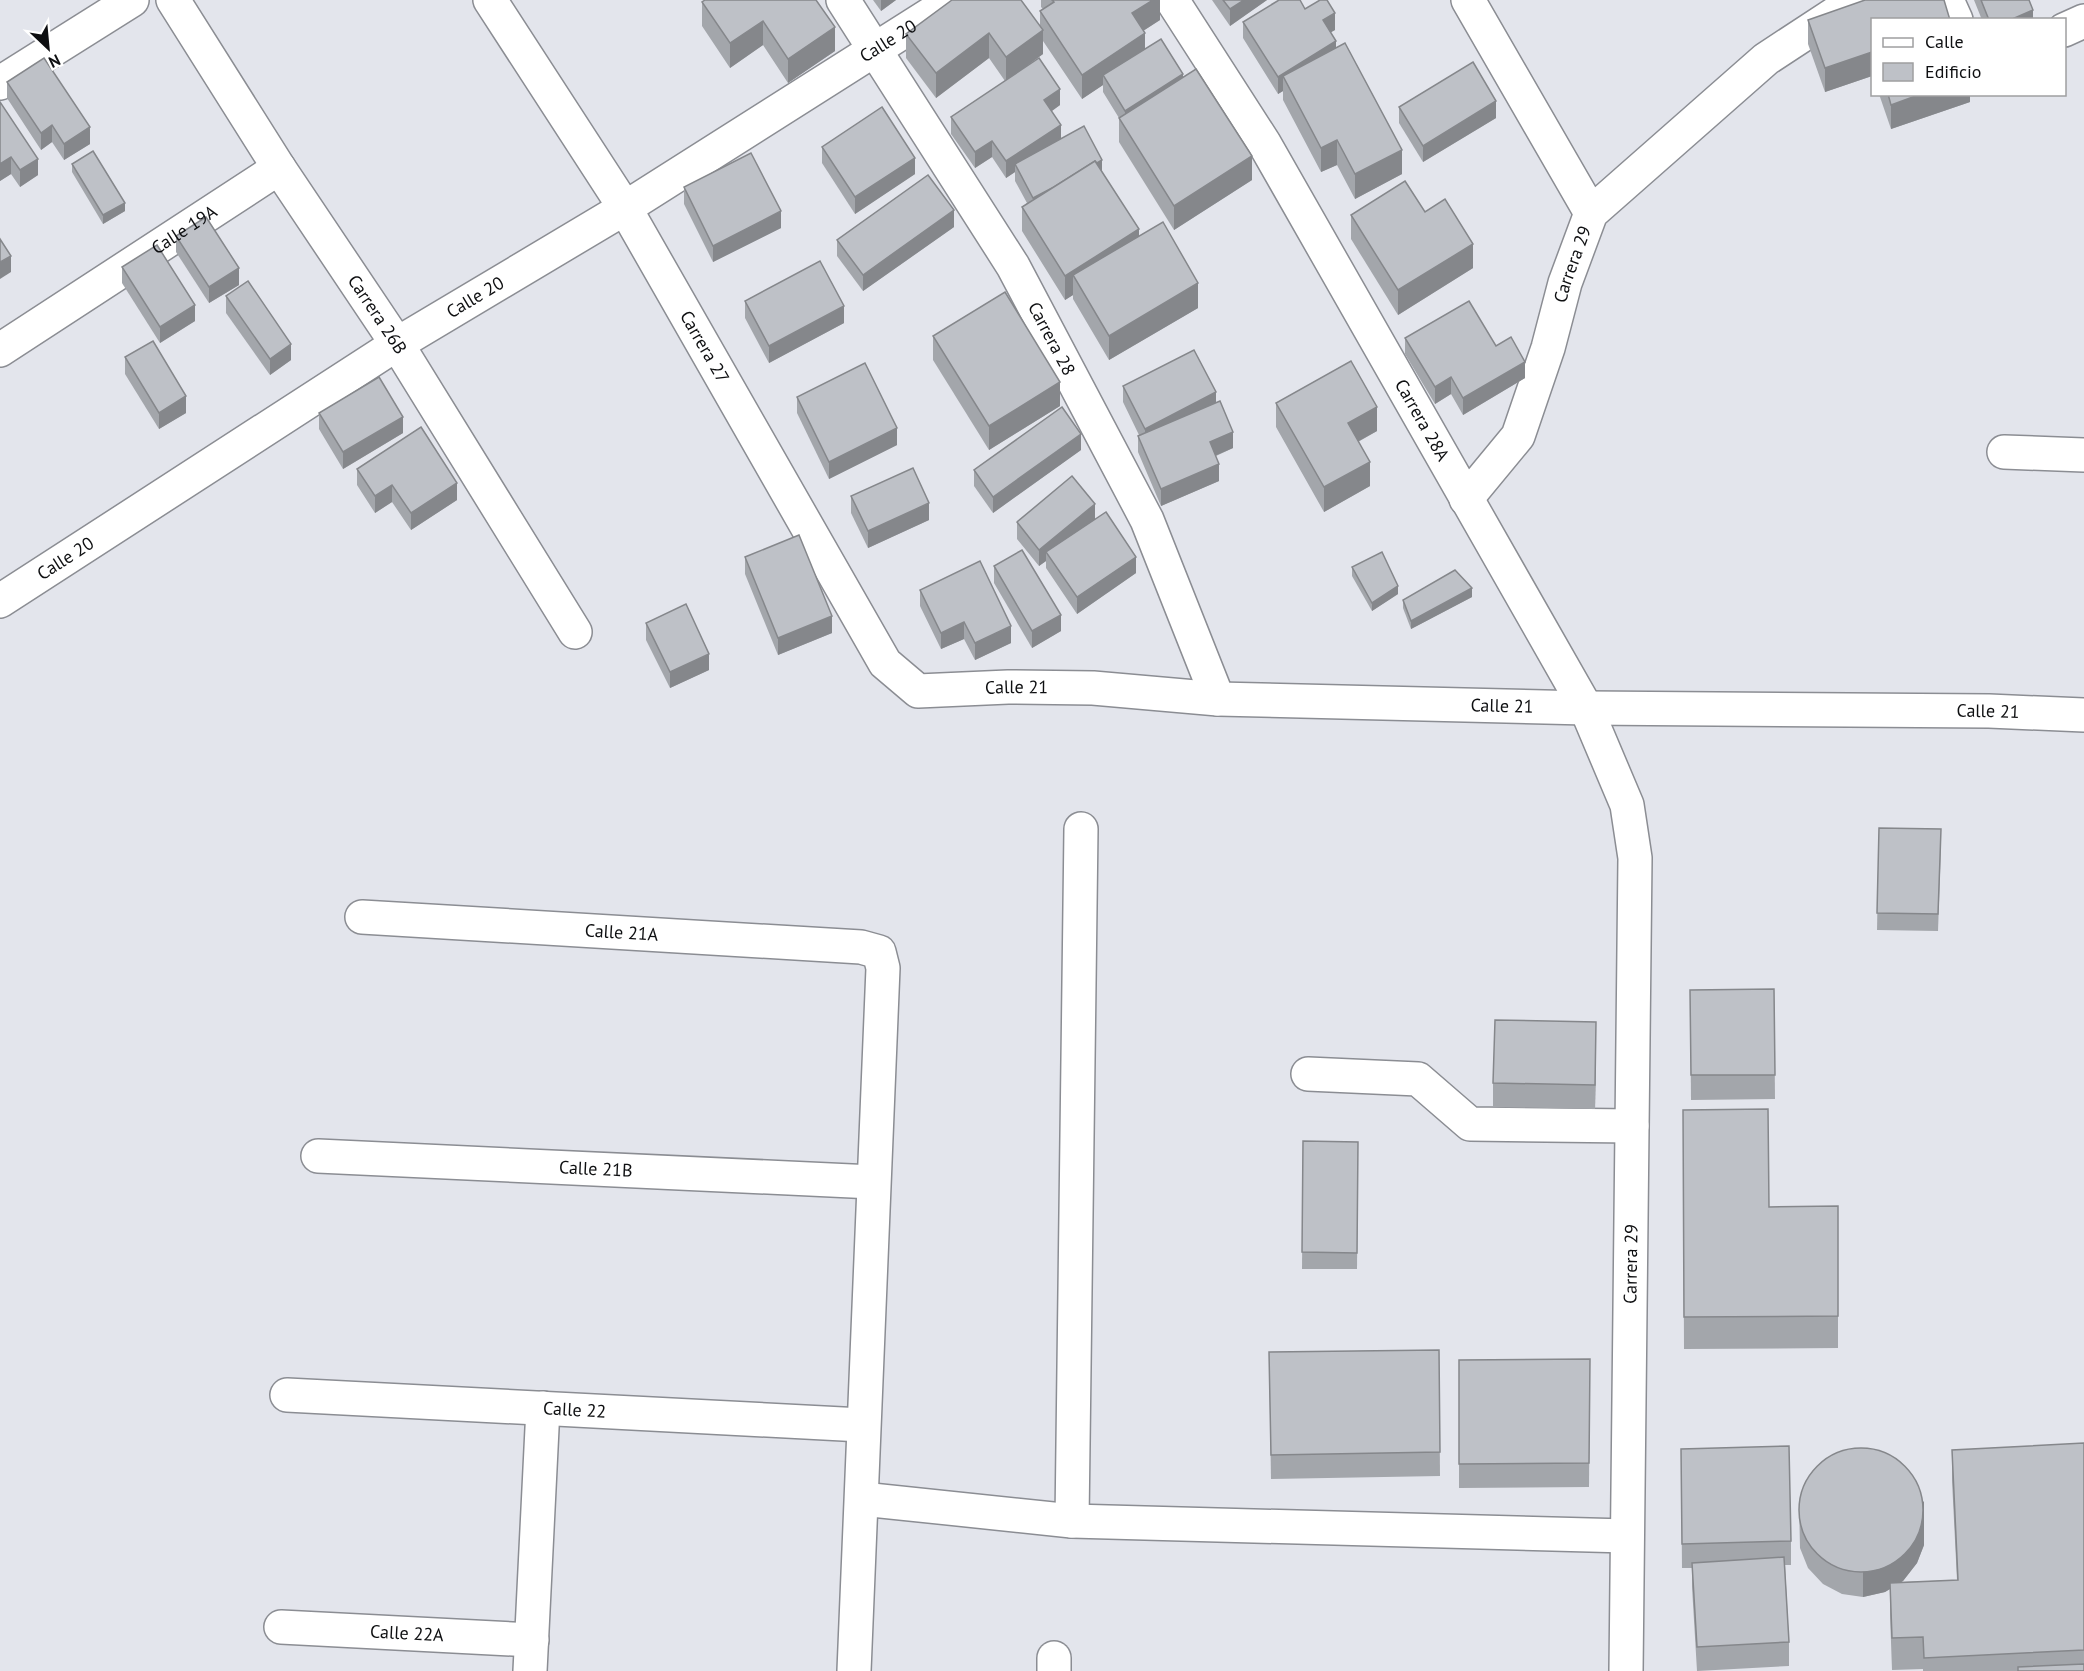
<svg xmlns="http://www.w3.org/2000/svg" width="2084" height="1671" font-family="'PT Sans',sans-serif">
	<style>
		.lines { fill: none; stroke-linecap: round; stroke-linejoin: round }
		.minor-casing { stroke: #8b8d93; stroke-width: 36 }
		.minor { stroke: #fff; stroke-width: 33 }
		.wall { fill: #a3a6ab }
		.shaded-wall { fill: #85878b }
		.building { fill: #bec1c7; stroke: #85878b; stroke-width: 1.5 }
		.labels { text-anchor: middle; stroke-width: 4.5; stroke-linejoin: round; paint-order: stroke }
		.street-label { font-size: 18px; fill: #0e0f11; stroke: #fff }
	</style>
	<rect width="100%" height="100%" fill="#e3e5ec"/>
	<g class="lines">
		<defs>
			<g id="minor">
				<path id="s1" d="M173,0l106,168 118,176 178,288"/>
				<path id="s2" d="M490,0l135,208 260,455 33,28 90,-4 85,1 125,11 368,9 403,3 95,4"/>
				<path id="s3" d="M843,0l170,266 134,254 71,179"/>
				<path id="s4" d="M1172,0l92,143 322,565 41,97 8,53 -9,813"/>
				<path d="M1468,0l123,213"/>
				<path d="M1947,0l9,20"/>
				<path d="M2064,30l20,-9"/>
				<path d="M0,83l132,-83"/>
				<path id="s5" d="M0,350l279,-182"/>
				<path d="M2004,452l80,3"/>
				<path id="s6" d="M1466,499l52,-63 30,-88 17,-65 26,-70 175,-154 90,-59"/>
				<path id="s7" d="M0,601l397,-257 228,-136 328,-208"/>
				<path id="s8" d="M362,917l499,30 18,5 4,16 -29,703"/>
				<path d="M1308,1074l110,5 52,45 162,2"/>
				<path id="s9" d="M318,1156l555,26"/>
				<path id="s10" d="M287,1395l575,30"/>
				<path d="M862,1499l210,22 555,15"/>
				<path d="M1072,1521l9,-692"/>
				<path id="s11" d="M281,1627l251,13"/>
				<path d="M530,1671l13,-263"/>
				<path d="M1054,1671v-13"/>
			</g>
		</defs>
		<use href="#minor" class="minor-casing"/>
		<use href="#minor" class="minor"/>
	</g>
	<g class="wall">
		<path d="M816,0l19,51 -47,32 -25,-38 -33,23 -28,-42v-24z"/>
		<path d="M873,0h23l-15,11z"/>
		<path d="M1041,0h119v20l-17,11 2,18 38,28 69,103 -78,50 -55,-88v-24l-16,-26v-7l-21,14 -39,-58v13l-23,17 40,34 -9,6 10,28 41,33 37,65 59,71 -89,52 -36,-61v-4l-8,5 -43,-69v-24l5,-4 -12,-22v-9l-9,6 -14,-21 -17,11 -24,-34v-17l54,-36 -16,-23 -53,40 -30,-40v-24l134,-9v-14l3,-2 -2,-2z"/>
		<path d="M1212,0h55l-37,26z"/>
		<path d="M1974,0h55l4,20h-51z"/>
		<path d="M1305,9l30,21 -5,2 6,16 66,126 -47,25 -18,-34 -16,7 -38,-72v-9l-5,3 -35,-56v-16z"/>
		<path d="M1808,20h64v56l-47,16 -17,-48z"/>
		<path d="M7,82l83,62 -26,16 -12,-18 -11,8 -34,-52z"/>
		<path d="M1879,94h91v8l-79,27z"/>
		<path d="M0,102l38,73 -18,12 -9,-13 -11,7z"/>
		<path d="M1399,107l97,11 -73,44 -24,-39z"/>
		<path d="M822,147l93,27 -60,40 -33,-51z"/>
		<path d="M72,164l53,47 -22,13 -31,-52z"/>
		<path d="M684,187l97,41 -68,34 -29,-58z"/>
		<path d="M1425,212l48,56 -75,47 -47,-76v-24z"/>
		<path d="M954,227l-91,64 -26,-35v-16z"/>
		<path d="M176,236l63,49 -30,18 -33,-51z"/>
		<path d="M122,267l73,54 -35,22 -38,-60z"/>
		<path d="M226,296l65,64 -21,15 -44,-62z"/>
		<path d="M745,301l99,22 -75,40 -24,-45z"/>
		<path d="M933,336l127,70 -71,44 -56,-90z"/>
		<path d="M1405,338l91,8 29,32 -62,37 -12,-21 -16,10 -30,-50z"/>
		<path d="M125,357l61,56 -27,16 -34,-55z"/>
		<path d="M1123,386l93,17 17,45 -17,8 3,25 -58,25 -23,-54v-16l1,-1 -16,-33z"/>
		<path d="M797,397l100,48 -68,34 -32,-66z"/>
		<path d="M1276,403l101,28 -19,11 12,44 -46,26 -48,-85z"/>
		<path d="M319,413l84,20 -60,36 -24,-40z"/>
		<path d="M1081,450l-88,63 -19,-27v-16z"/>
		<path d="M357,469l100,31 -46,30 -19,-28 -17,11 -18,-28z"/>
		<path d="M851,496l78,24 -61,28 -17,-35z"/>
		<path d="M1095,520l41,53 -59,41 -31,-46v-7l-7,5 -22,-27v-17z"/>
		<path d="M745,557l87,76 -54,22 -33,-81z"/>
		<path d="M994,566l67,65 -29,17 -38,-65z"/>
		<path d="M1352,567l46,27 -26,17 -20,-35z"/>
		<path d="M920,590l91,53 -36,17 -11,-21 -23,10 -21,-43z"/>
		<path d="M1472,597l-61,32 -8,-21v-8z"/>
		<path d="M646,623l63,47 -39,18 -24,-48z"/>
		<path d="M1879,828l62,18 -3,85 -61,-1z"/>
		<path d="M1774,989l1,110 -84,1 -1,-110z"/>
		<path d="M1596,1047l-1,62 -102,-2v-24z"/>
		<path d="M1683,1110l86,97 69,-1v142l-154,1z"/>
		<path d="M1303,1141l55,1 -1,127h-55z"/>
		<path d="M1439,1350l1,126 -169,3 -2,-127z"/>
		<path d="M1590,1359l-1,128 -130,1v-128z"/>
		<path d="M2084,1443v228h-161v-2l-31,1 -2,-56v-25l-5,3 -22,5 -21,-3 -19,-10 -15,-16 -8,-20 -1,-46 125,43 -7,18 -14,18 -2,1 56,-2 -5,-99v-31z"/>
		<path d="M1681,1449l110,92v24h-6l4,77v24l-92,5 -5,-84v-19h-10z"/>
	</g>
	<g class="shaded-wall">
		<path d="M881,0h15l-15,11z"/>
		<path d="M1153,0h7v20l-28,18v-25z"/>
		<path d="M1244,0h23l-37,26v-17z"/>
		<path d="M2033,10v10h-23z"/>
		<path d="M1335,13v17l-12,7v-17z"/>
		<path d="M763,21v24l-33,23v-25z"/>
		<path d="M835,27v24l-47,32v-24z"/>
		<path d="M1043,30v24l-37,27v-24z"/>
		<path d="M989,33v25l-53,40v-25z"/>
		<path d="M1145,33v25l-42,17v10l-21,14v-24z"/>
		<path d="M1336,41v17l-53,18v15l-5,3v-17z"/>
		<path d="M1872,52v24l-47,16v-24z"/>
		<path d="M1183,74v16l-58,37v-16z"/>
		<path d="M1060,89v16l-16,12v-17z"/>
		<path d="M1921,94h49v8l-79,27v-24z"/>
		<path d="M1496,101v17l-73,44v-16z"/>
		<path d="M52,125v17l-11,8v-17z"/>
		<path d="M1061,125v17l-46,22v8l-9,6v-17z"/>
		<path d="M90,127v17l-26,16v-16z"/>
		<path d="M1337,140v25l-16,7v-24z"/>
		<path d="M992,141v16l-17,11v-16z"/>
		<path d="M1402,150v24l-47,25v-25z"/>
		<path d="M1252,156v24l-78,50v-24z"/>
		<path d="M11,157v17l-11,7v-17z"/>
		<path d="M915,158v16l-60,40v-17z"/>
		<path d="M38,159v16l-18,12v-17z"/>
		<path d="M1102,160v17l-69,38v-17z"/>
		<path d="M125,203v8l-22,13v-9z"/>
		<path d="M954,210v17l-91,64v-16z"/>
		<path d="M781,211v17l-68,34v-16z"/>
		<path d="M1139,229v25l-66,21v20l-8,5v-24z"/>
		<path d="M1473,244v24l-75,47v-25z"/>
		<path d="M11,256v16l-11,7v-17z"/>
		<path d="M239,268v17l-30,18v-16z"/>
		<path d="M1198,283v25l-89,52v-24z"/>
		<path d="M195,305v16l-35,22v-16z"/>
		<path d="M844,306v17l-75,40v-17z"/>
		<path d="M291,344v16l-21,15v-16z"/>
		<path d="M1525,362v16l-62,37v-17z"/>
		<path d="M1451,377v17l-16,10v-17z"/>
		<path d="M1060,382v24l-71,44v-24z"/>
		<path d="M1216,392v17l-71,37v-17z"/>
		<path d="M186,396v17l-27,16v-16z"/>
		<path d="M1377,407v24l-29,16v-24z"/>
		<path d="M403,417v16l-60,36v-17z"/>
		<path d="M897,428v17l-68,34v-17z"/>
		<path d="M1233,432v16l-23,10v-16z"/>
		<path d="M1081,434v16l-88,63v-16z"/>
		<path d="M1370,462v24l-46,26v-25z"/>
		<path d="M1219,464v17l-58,25v-17z"/>
		<path d="M457,483v17l-46,30v-17z"/>
		<path d="M392,485v17l-17,11v-17z"/>
		<path d="M929,503v17l-61,28v-17z"/>
		<path d="M1095,504v17l-49,31v9l-7,5v-16z"/>
		<path d="M1136,557v16l-59,41v-17z"/>
		<path d="M1398,586v8l-26,17v-8z"/>
		<path d="M1472,588v9l-61,32v-8z"/>
		<path d="M1061,615v16l-29,17v-17z"/>
		<path d="M832,616v17l-54,22v-17z"/>
		<path d="M964,622v17l-23,10v-16z"/>
		<path d="M1011,626v17l-36,17v-17z"/>
		<path d="M709,654v16l-39,18v-16z"/>
		<path d="M1596,1022v25l-1,62v-24z"/>
		<path d="M1924,1501v44l-7,18 -14,18 -18,11 -22,5v-25z"/>
	</g>
	<g class="building">
		<path d="M705,0h111l19,27 -47,32 -25,-38 -33,22 -28,-41z"/>
		<path d="M952,0h69l22,30 -37,27 -17,-24 -53,40 -30,-39z"/>
		<path d="M1052,0h101l-21,13 13,20 -63,42 -42,-64 14,-9z"/>
		<path d="M1223,0h21l-14,9z"/>
		<path d="M1279,0h21l5,9 15,-9h7l8,13 -12,7 13,21 -58,36 -35,-55z"/>
		<path d="M1865,0h79l6,20h-78v32l-47,16 -17,-48z"/>
		<path d="M1981,0h48l4,10 -23,10h-21z"/>
		<path d="M1161,39l22,35 -58,37 -22,-36z"/>
		<path d="M1345,43l57,107 -47,24 -18,-34 -16,8 -38,-72z"/>
		<path d="M44,58l46,69 -26,17 -12,-19 -11,8 -34,-51z"/>
		<path d="M1039,58l21,31 -16,11 17,25 -55,36 -14,-20 -17,11 -24,-35z"/>
		<path d="M1473,62l23,39 -73,45 -24,-39z"/>
		<path d="M1196,69l56,87 -78,50 -55,-88z"/>
		<path d="M1888,94h33l-30,11z"/>
		<path d="M0,102l38,57 -18,11 -9,-13 -11,7z"/>
		<path d="M882,107l33,51 -60,39 -33,-50z"/>
		<path d="M1084,126l18,34 -5,3 -2,-2 -41,26 -21,11 -18,-34z"/>
		<path d="M93,151l32,52 -22,12 -31,-51z"/>
		<path d="M751,153l30,58 -68,35 -29,-59z"/>
		<path d="M1095,161l44,68 -74,47 -43,-69z"/>
		<path d="M928,175l26,35 -91,65 -26,-35z"/>
		<path d="M1405,181l20,31 20,-13 28,45 -75,46 -47,-75z"/>
		<path d="M206,217l33,51 -30,19 -33,-51z"/>
		<path d="M1163,222l35,61 -89,53 -36,-61z"/>
		<path d="M0,239l11,17 -11,6z"/>
		<path d="M157,245l38,60 -35,22 -38,-60z"/>
		<path d="M820,261l24,45 -75,40 -24,-45z"/>
		<path d="M248,281l43,63 -21,15 -44,-63z"/>
		<path d="M1005,292l55,90 -71,44 -56,-90z"/>
		<path d="M1469,301l27,45 15,-9 14,25 -62,36 -12,-21 -16,10 -30,-49z"/>
		<path d="M153,341l33,55 -27,17 -34,-56z"/>
		<path d="M1194,350l22,42 -71,37 -22,-43z"/>
		<path d="M1351,361l26,46 -29,16 22,39 -46,25 -48,-84z"/>
		<path d="M865,363l32,65 -68,34 -32,-65z"/>
		<path d="M379,377l24,40 -60,35 -24,-39z"/>
		<path d="M1220,401l13,31 -23,10 9,22 -58,25 -23,-53z"/>
		<path d="M1062,407l19,27 -88,63 -19,-27z"/>
		<path d="M421,427l36,56 -46,30 -19,-28 -17,11 -18,-27z"/>
		<path d="M913,468l16,35 -61,28 -17,-35z"/>
		<path d="M1072,476l23,28 -56,46 -22,-28z"/>
		<path d="M1106,512l30,45 -59,40 -31,-45z"/>
		<path d="M799,535l33,81 -54,22 -33,-81z"/>
		<path d="M1022,550l39,65 -29,16 -38,-65z"/>
		<path d="M1382,552l16,34 -26,17 -20,-36z"/>
		<path d="M980,561l31,65 -36,17 -11,-21 -23,11 -21,-43z"/>
		<path d="M1455,570l17,18 -61,33 -8,-21z"/>
		<path d="M686,604l23,50 -39,18 -24,-49z"/>
		<path d="M1879,828l62,1 -3,85 -61,-1z"/>
		<path d="M1774,989l1,86h-84l-1,-85z"/>
		<path d="M1495,1020l101,2 -1,63 -102,-2z"/>
		<path d="M1768,1109l1,98 69,-1v110l-154,1 -1,-207z"/>
		<path d="M1303,1141l55,1 -1,111 -55,-1z"/>
		<path d="M1439,1350l1,102 -169,3 -2,-103z"/>
		<path d="M1590,1359l-1,104 -130,1v-104z"/>
		<path d="M2084,1443v207l-160,8 -1,-21 -31,1 -2,-55 68,-3 -6,-130z"/>
		<path d="M1789,1446l2,95 -109,3 -1,-95z"/>
		<circle cx="1861" cy="1510" r="62"/>
		<path d="M1784,1557l5,85 -92,5 -5,-84z"/>
		<path d="M2084,1664v7h-66v-4z"/>
	</g>
	<g class="labels">
		<g class="street-label">
			<text dy="6" stroke="none"><textPath href="#s7" startOffset="1050">Calle 20</textPath></text>
			<text dy="6" stroke="none"><textPath href="#s5" startOffset="220">Calle 19A</textPath></text>
			<text dy="6" stroke="none"><textPath href="#s6" startOffset="262">Carrera 29</textPath></text>
			<text dy="6" stroke="none"><textPath href="#s7" startOffset="564">Calle 20</textPath></text>
			<text dy="6" stroke="none"><textPath href="#s1" startOffset="375">Carrera 26B</textPath></text>
			<text dy="6" stroke="none"><textPath href="#s3" startOffset="398">Carrera 28</textPath></text>
			<text dy="6" stroke="none"><textPath href="#s2" startOffset="408">Carrera 27</textPath></text>
			<text dy="6" stroke="none"><textPath href="#s4" startOffset="489">Carrera 28A</textPath></text>
			<text dy="6" stroke="none"><textPath href="#s7" startOffset="78">Calle 20</textPath></text>
			<text dy="6" stroke="none"><textPath href="#s2" startOffset="914">Calle 21</textPath></text>
			<text dy="6" stroke="none"><textPath href="#s2" startOffset="1400">Calle 21</textPath></text>
			<text dy="6" stroke="none"><textPath href="#s2" startOffset="1886">Calle 21</textPath></text>
			<text dy="6" stroke="none"><textPath href="#s8" startOffset="260">Calle 21A</textPath></text>
			<text dy="6" stroke="none"><textPath href="#s9" startOffset="278">Calle 21B</textPath></text>
			<text transform="translate(1631 1264) rotate(-89)" y="6">Carrera 29</text>
			<text dy="6" stroke="none"><textPath href="#s10" startOffset="288">Calle 22</textPath></text>
			<text dy="6" stroke="none"><textPath href="#s11" startOffset="126">Calle 22A</textPath></text>
		</g>
	</g>
	<rect x="1871" y="18" width="195" height="78" fill="#ffffff" stroke="#9f9fa0" stroke-width="1.5"/>
	<rect x="1883" y="38" width="30" height="9" fill="#ffffff" stroke="#9f9fa0" stroke-width="1.5"/>
	<text x="1925" y="48" font-size="18" fill="#0e0f11">Calle</text>
	<rect x="1883" y="63" width="30" height="18" fill="#bec1c7" stroke="#9f9fa0" stroke-width="1.5"/>
	<text x="1925" y="78" font-size="18" fill="#0e0f11">Edificio</text>
	<g transform="translate(48 48) rotate(154)" stroke="#ffffff" stroke-width="4.5" paint-order="stroke">
	<path d="M0-4.5L10 22L0 15L-10 22Z" fill="#0e0f11"/>
	<text y="-9" font-size="16" font-weight="bold" text-anchor="middle" fill="#0e0f11">N</text>
	</g>
</svg>
